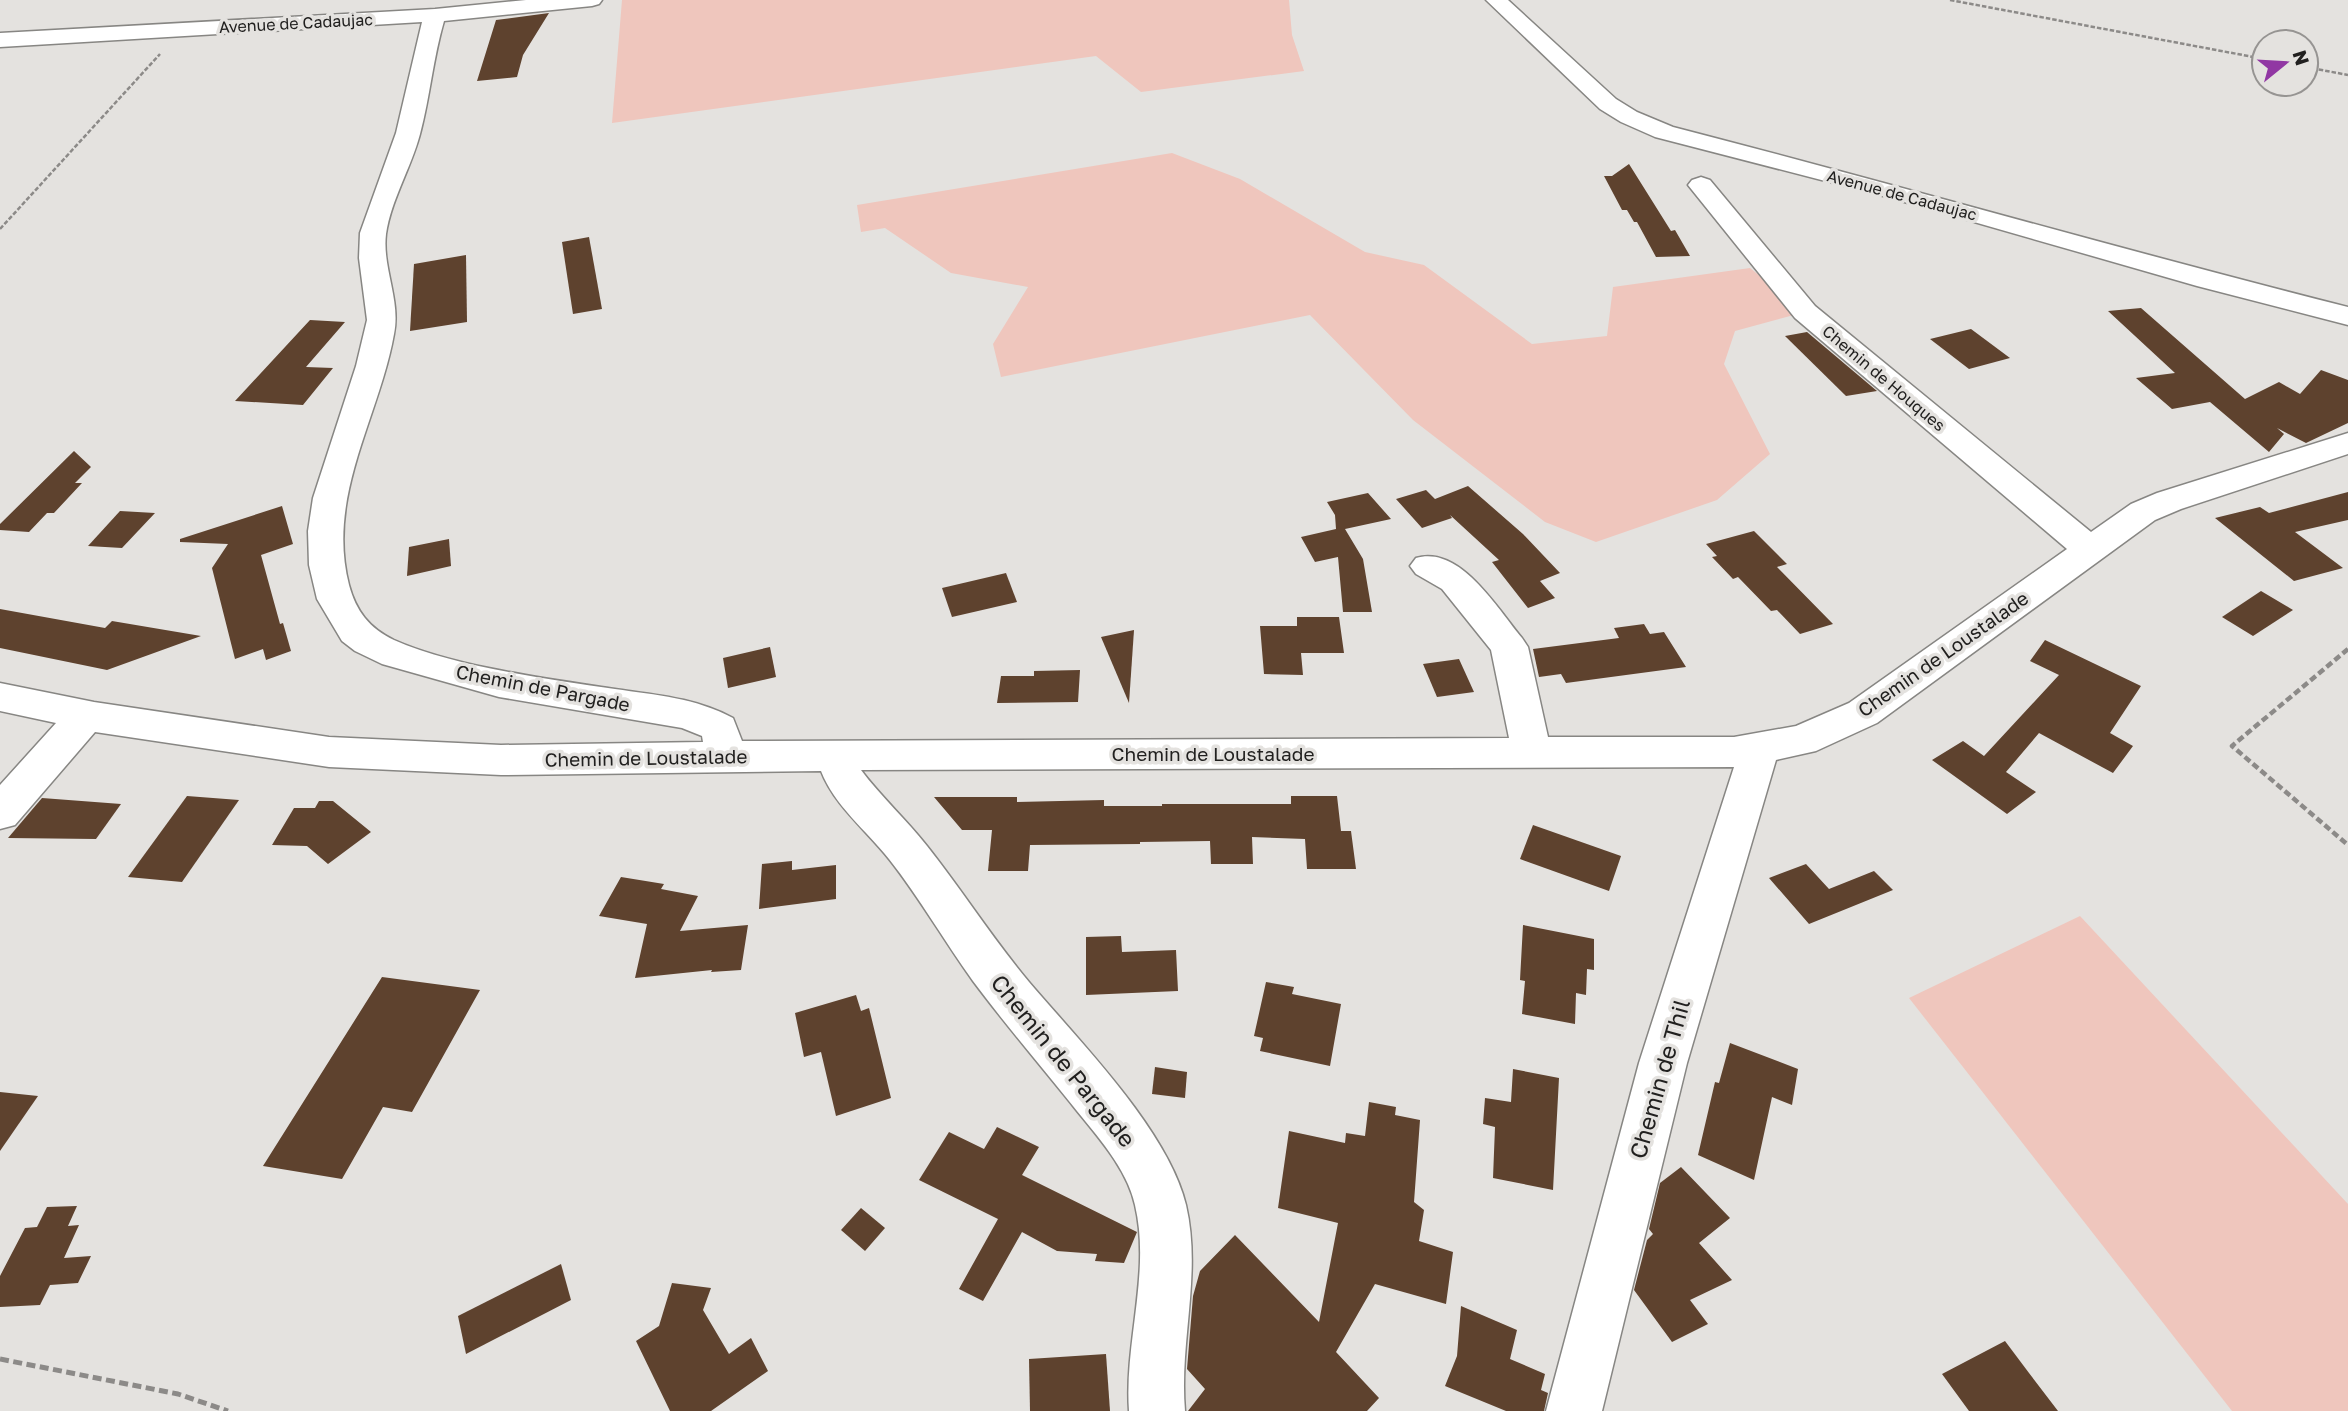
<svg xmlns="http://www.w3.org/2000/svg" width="2348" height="1411" font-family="'Golos Text',sans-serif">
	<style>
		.green { fill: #efc6bd }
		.building { fill: #5e422e }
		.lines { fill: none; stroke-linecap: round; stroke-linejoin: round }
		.minor-casing { stroke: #878683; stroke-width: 3 }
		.path-far2 { stroke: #8c8a88; stroke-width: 2.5; stroke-dasharray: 4.5 2; stroke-linecap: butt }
		.path-far1 { stroke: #8c8a88; stroke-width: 4.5; stroke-dasharray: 7 3.5; stroke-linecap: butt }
		.path { stroke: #8c8a88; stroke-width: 5; stroke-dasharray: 9 4.5; stroke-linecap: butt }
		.minor { fill: #fff; fill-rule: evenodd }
		.labels { text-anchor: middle; stroke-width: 7; stroke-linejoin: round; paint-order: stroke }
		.far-street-label { font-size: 16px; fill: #21201f; stroke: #e4e2df }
		.street-label { font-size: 19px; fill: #21201f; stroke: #e4e2df }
		.near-street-label { font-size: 23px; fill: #21201f; stroke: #e4e2df }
	</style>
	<rect width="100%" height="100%" fill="#e4e2df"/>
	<g class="green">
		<path d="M622,0h667l3,35 12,36 -163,21 -45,-36 -484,67z"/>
		<path d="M1172,153l68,26 125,73 59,13 108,79 75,-8 6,-49 137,-19 55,44 -70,19 -11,33 46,90 -53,46 -121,42 -51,-20 -132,-102 -103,-105 -309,62 -8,-33 35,-57 -77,-14 -66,-45 -24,4 -4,-27z"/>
		<path d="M2080,916l268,288v207h-116l-323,-413z"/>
	</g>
	<g class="building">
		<path d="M549,13l-26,42 -6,22 -40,4 19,-61z"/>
		<path d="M1629,164l42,67 4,-1 15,26 -34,1 -19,-35h-3l-7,-12h-5l-18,-34h8z"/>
		<path d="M589,237l13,72 -29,5 -11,-72z"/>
		<path d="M466,255l1,67 -57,9 4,-67z"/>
		<path d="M2141,308l104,91 34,-17 21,12 21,-24 27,10v43l-42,20 -29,-15 7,6 -15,18 -59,-50 -38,7 -36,-31 39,-5 -67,-62z"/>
		<path d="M310,320l35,2 -39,45 27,1 -30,37 -68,-4z"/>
		<path d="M1971,329l39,29 -41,11 -39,-30z"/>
		<path d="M1807,332l70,59 -31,5 -61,-60z"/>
		<path d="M74,451l17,16 -16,16h7l-28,30h-7l-18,19 -29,-2v-6z"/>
		<path d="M1468,486l55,48 37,39 -20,8 15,17 -27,10 -36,-46 7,-2 -49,-45 2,3 -30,10 -26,-29 30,-9 9,9z"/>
		<path d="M2348,492v28l-53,12 48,36 -49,13 -79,-63 45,-11 9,6z"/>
		<path d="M1368,493l23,26 -46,10 18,30 9,53h-29l-5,-55 -23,5 -14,-25 35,-8 -1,-14 -8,-13z"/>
		<path d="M282,506l11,38 -32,11 19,69 3,-1 8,28 -25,9 -3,-11 -28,10 -23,-91 16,-24 -48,-2v-3z"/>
		<path d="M120,511l35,2 -33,35 -34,-2z"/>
		<path d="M1754,531l33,33 -10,3 56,57 -33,10 -23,-24 -6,1 -33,-34 -5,2 -21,-22 5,-1 -11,-12z"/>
		<path d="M449,539l2,27 -44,10 2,-29z"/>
		<path d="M1006,573l11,29 -65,15 -10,-29z"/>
		<path d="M2261,591l32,19 -40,26 -31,-19z"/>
		<path d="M0,609l105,19 7,-7 89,15 -94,34 -107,-22z"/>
		<path d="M1297,617h42l5,36h-43l2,22 -39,-1 -4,-48h37z"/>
		<path d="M1644,624l6,10 14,-2 22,35 -120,16 -5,-9 -22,3 -6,-28 86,-11 -5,-10z"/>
		<path d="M1134,630l-5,73 -28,-66z"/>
		<path d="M2045,640l96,46 -31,47 23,13 -20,27 -74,-40 -33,39 30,20 -29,22 -75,-54 31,-19 21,15 75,-81 -29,-14z"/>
		<path d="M770,647l6,30 -48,11 -5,-30z"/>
		<path d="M1459,659l15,33 -37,5 -14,-33z"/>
		<path d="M1080,670l-2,32 -81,1 4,-27h33v-5z"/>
		<path d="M187,796l52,4 -57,82 -54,-5z"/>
		<path d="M1291,796h46l4,35h10l5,38h-49l-2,-30 -53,-2 1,27h-42l-1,-23 -70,1v2l-110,1 -2,26h-40l4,-41h-30l-28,-33h83v5l87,-2v6h58v-2h129z"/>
		<path d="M42,798l79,6 -25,35 -88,-1z"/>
		<path d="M319,801h14l38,31 -43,32 -21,-18 -35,-1 22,-37h21z"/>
		<path d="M1533,825l88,31 -12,35 -89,-32z"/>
		<path d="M792,861v9l44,-5v34l-77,10 3,-45z"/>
		<path d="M1806,864l23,25 45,-18 19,19 -84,34 -40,-46z"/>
		<path d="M621,877l43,7 -3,5 37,7 -18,35 68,-6 -7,45 -30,2 1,-2 -77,8 12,-54 -48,-8z"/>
		<path d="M1523,925l71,14v31l-7,-1 -1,26 -10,-2 -1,31 -53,-10 3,-33 -5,-1z"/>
		<path d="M1121,936l1,16 54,-2 2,41 -92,4v-58z"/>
		<path d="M382,977l98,13 -68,122 -29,-5 -41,72 -79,-13z"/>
		<path d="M1266,982l28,5 -2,7 49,10 -11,62 -70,-15 3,-13 -9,-2z"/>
		<path d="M856,995l5,16 8,-3 22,90 -55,18 -15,-64 -17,5 -9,-44z"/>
		<path d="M1730,1043l68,26 -6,36 -20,-8 -18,83 -56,-25 17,-73 4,1z"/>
		<path d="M1155,1067l32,5 -2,26 -33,-4z"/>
		<path d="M1513,1069l46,9 -6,112 -60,-12 2,-51 -12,-3 2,-26 26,4z"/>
		<path d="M0,1092l38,4 -38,55z"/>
		<path d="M1369,1102l27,5 -1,8 25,5 -6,82 10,8 -5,31 34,11 -7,52 -71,-20 -39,68 43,46 -12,13h-179l17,-22 -18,-20 6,-73 7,-25 35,-36 84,87 19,-99 -60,-15 11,-77 56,12 1,-10 19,3z"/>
		<path d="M997,1127l42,20 -17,28 115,57 -13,31 -29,-2 2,-7 -40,-3 -35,-19 -39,69 -24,-12 39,-70 -79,-39 30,-48 35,17z"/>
		<path d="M1681,1167l49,51 -31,25 33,37 -42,20 18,24 -36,18 -38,-52 13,-50 6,-6 -4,-5 11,-46z"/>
		<path d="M77,1206l-9,20 11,-1 -15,33 27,-2 -13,27 -28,2 -10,20 -40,2v-31l25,-48 12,-1 10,-20z"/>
		<path d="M861,1208l24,20 -20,23 -24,-21z"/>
		<path d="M561,1264l10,36 -105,54 -8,-38z"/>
		<path d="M672,1283l39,5 -8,22 26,44 22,-16 17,33 -57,40h-41l-34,-70 23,-15z"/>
		<path d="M1461,1306l56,24 -7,29 35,15 -4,16 7,3 -4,18h-38l-61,-25 12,-30z"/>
		<path d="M2005,1341l24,32 29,38h-89l-27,-37z"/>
		<path d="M1106,1354l4,57h-80l-1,-52z"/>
	</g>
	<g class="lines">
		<defs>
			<g id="minor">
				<path d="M526,0h76l-3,4 -7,2 -148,15c-11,37 -14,76 -24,113 -9,34 -29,66 -34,100 -4,34 15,66 8,100 -15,84 -68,162 -45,251 7,26 20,43 45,55 61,27 155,39 221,49 41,6 81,9 118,29l9,23 767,-3 -18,-88 -49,-61 -26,-15 -6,-8 6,-8c44,-13 81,50 106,80l6,9 20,90h186l62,-11 53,-23 218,-154 -272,-231 -107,-133 4,-5 9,-3 9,3 105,126 276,226 40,-28 26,-11 191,-60v21l-167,55 -26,11 -278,203 -61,28 -40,9 -89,303 -85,348h-56l93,-348 95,-296 -873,3c20,27 46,50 66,76 35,44 65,92 102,136 50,59 139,148 157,223 16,69 -7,137 -1,206h-56c-5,-69 22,-138 6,-206 -8,-37 -39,-70 -62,-99 -33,-41 -68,-82 -100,-125 -29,-40 -53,-83 -84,-122 -23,-29 -55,-54 -68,-88l-320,4 -172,-8 -234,-35 -80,93 -15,4v-44l56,-62 -56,-12v-28l94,19 235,35 172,8 202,-3 -1,-6 -20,-8 -183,-31 -117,-33 -27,-13 -13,-10 -25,-42 -8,-34 -1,-34 5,-33 43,-132 11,-46 -8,-62 1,-25 36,-100 26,-111 -422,25v-14l435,-24z"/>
				<path d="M1486,0h22l108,99 21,13 36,15c225,58 449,123 675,180v18l-151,-39 -310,-89 -232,-60 -34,-15 -21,-13z"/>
			</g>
		</defs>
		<use href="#minor" class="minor-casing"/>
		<g class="path-far2">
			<path d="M1950,0l314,59"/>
			<path d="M2306,67l42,8"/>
			<path d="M0,229l160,-175"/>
		</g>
		<path class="path-far1" d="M2348,649l-116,97 116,99"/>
		<path class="path" d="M0,1359l178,35 50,17"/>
		<use href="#minor" class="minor"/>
	</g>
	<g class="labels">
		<g class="far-street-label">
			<text transform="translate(296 23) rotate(-3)" y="6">Avenue de Cadaujac</text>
			<text transform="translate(1902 195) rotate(15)" y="6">Avenue de Cadaujac</text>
			<text transform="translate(1884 378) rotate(40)" y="6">Chemin de Houques</text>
		</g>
		<g class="street-label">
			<text transform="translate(1943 654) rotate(-35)" y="7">Chemin de Loustalade</text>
			<text transform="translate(543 688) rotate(11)" y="7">Chemin de Pargade</text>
			<text x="1213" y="761">Chemin de Loustalade</text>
			<text transform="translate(646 758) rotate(-1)" y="7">Chemin de Loustalade</text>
		</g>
		<g class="near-street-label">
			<text transform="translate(1063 1061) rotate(51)" y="8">Chemin de Pargade</text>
			<text transform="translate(1660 1079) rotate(-74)" y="8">Chemin de Thil</text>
		</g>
	</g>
	<g transform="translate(2285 63) rotate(72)"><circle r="33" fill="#e4e2df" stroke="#969492" stroke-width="2"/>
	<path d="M0-5L12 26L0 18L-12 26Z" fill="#9137a3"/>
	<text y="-10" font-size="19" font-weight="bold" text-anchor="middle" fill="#21201f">N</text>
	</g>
</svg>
